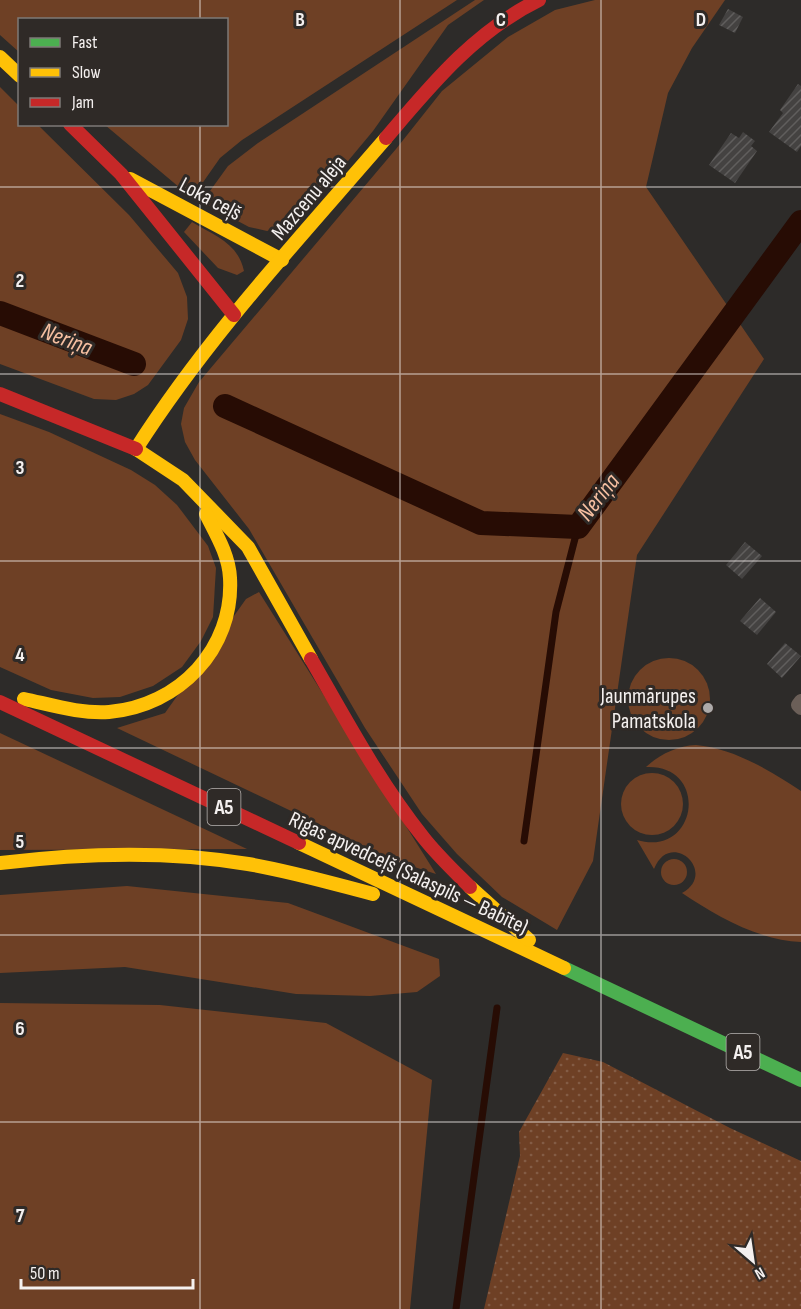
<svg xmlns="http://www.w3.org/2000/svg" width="801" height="1309" font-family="'Sofia Sans Condensed',sans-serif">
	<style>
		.green { fill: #6e4025 }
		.garden { fill: url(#garden-dots) }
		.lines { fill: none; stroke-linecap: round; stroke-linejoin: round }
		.stream { stroke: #270c04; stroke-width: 7 }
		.canal { stroke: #270c04; stroke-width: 24 }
		.building { fill: url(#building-hatch) }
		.lane { stroke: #6b5f58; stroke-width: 14 }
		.fast { stroke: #4caf50; stroke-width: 14 }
		.slow { stroke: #ffc107; stroke-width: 14 }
		.jam { stroke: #c62828; stroke-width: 14 }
		.grid { fill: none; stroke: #f4f0ef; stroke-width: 1.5; stroke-opacity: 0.55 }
		.poi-dot { fill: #aeabaa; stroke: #2f2a27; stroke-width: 2 }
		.labels { text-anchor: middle; stroke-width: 6; stroke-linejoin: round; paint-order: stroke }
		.shield { fill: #2f2a27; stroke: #b9b5b3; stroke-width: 1.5 }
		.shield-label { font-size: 21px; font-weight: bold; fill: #f4f0ef }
		.street-label { font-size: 22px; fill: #f4f0ef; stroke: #2f2a27 }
		.poi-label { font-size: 22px; fill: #f4f0ef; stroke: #2f2a27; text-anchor: end }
		.water-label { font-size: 24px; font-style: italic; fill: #f5bfa1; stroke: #2f2a27 }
		.grid-label { font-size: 20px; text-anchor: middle; font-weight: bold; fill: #f4f0ef; stroke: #2f2a27; stroke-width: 6; stroke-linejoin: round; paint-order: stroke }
	</style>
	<defs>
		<pattern id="garden-dots" width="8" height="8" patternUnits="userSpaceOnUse" patternTransform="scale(1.5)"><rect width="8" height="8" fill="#6e4025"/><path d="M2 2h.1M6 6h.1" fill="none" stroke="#835c45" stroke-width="1.8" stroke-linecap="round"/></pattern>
		<pattern id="building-hatch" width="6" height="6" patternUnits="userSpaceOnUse" patternTransform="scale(1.5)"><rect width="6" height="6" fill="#444241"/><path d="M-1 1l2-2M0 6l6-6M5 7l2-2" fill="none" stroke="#605e5d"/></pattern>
	</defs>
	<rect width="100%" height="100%" fill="#2d2b29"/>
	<g class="green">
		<path d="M0,0h457l-215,140 -22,18 -28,40 -87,-73 121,-1v-104h-206l-1,32 -19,-17z"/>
		<path d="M475,0h9l-36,25 -75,106 -70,84 -18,11 -18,5 -18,-4 -47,-25 26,-36 30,-23z"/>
		<path d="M595,0h130l-33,48 -24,45 -22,94 118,172 -127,196 -44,306 -36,69 -55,-33 -45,-43 -35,-40 -57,-86 -116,-199 -54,-69 -10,-18 -4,-18 3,-16 15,-26 197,-233 46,-58 66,-54 47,-27z"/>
		<path d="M0,87l19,19 1,18 18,1 91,90 49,58 9,24 1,22 -7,21 -33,45 -14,9 -18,6 -22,-1 -94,-35z"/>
		<path d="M192,222c23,14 46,21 52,49l-7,4 -19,-7 -34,-36z"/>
		<path d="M0,414l49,18 82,38 24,15 22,20 31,41 8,22 -3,49 -12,24 -19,26 -29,19 -33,11 -27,1 -42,-8 -51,-23z"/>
		<path d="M259,592l177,282 -40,-13 -279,-133 48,-15 81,-114z"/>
		<circle cx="669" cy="699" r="41"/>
		<path d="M0,733l247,116 -247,1z"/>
		<path d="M696,745c37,3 75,26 105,46v151c-44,-2 -84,-26 -119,-49 37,-21 -12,-65 -28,-24l-17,-29c61,18 73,-76 9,-73 14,-13 31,-21 50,-22z"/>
		<circle cx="652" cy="804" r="31"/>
		<circle cx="674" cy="872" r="13"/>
		<path d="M127,886l161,17 151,56 1,17 -23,16 -47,4 -74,-2 -171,-27 -125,6v-78z"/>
		<path d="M0,1003l160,2 166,18 106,57 -22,229h-410z"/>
	</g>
	<path class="garden" d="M563,1053l40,9 127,66 71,33v148h-317l36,-153 -1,-24z"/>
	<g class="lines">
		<g class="stream">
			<path d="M524,841l32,-229 22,-85"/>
			<path d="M456,1309l41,-301"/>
		</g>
		<g class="canal">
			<path d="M0,313l134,51"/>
			<path d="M225,406l256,117 97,4 223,-305"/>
		</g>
	</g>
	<g class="building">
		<path d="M728,9l15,8 -8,16 -16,-8z"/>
		<path d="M798,84l3,2v60l-4,6 -28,-20 14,-19 -3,-3z"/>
		<path d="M743,132l12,9 -4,5 6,5 -22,32 -26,-18 22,-32 8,5z"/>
		<path d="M745,542l17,14 -20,23 -16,-14z"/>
		<path d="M760,598l16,14 -19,23 -17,-14z"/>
		<path d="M785,643l16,13 -19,22 -15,-14z"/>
	</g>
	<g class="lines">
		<path class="lane" d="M801,701l-3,4 3,3"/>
		<path class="fast" d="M564,968l237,112"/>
		<g class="slow">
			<path d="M0,57l20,19"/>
			<path d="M130,179l152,81"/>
			<path d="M136,449c72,-113 163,-210 250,-311"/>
			<path d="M136,449l47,31 65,67 63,112"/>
			<path d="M24,699c28,6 57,15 85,13 70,-6 125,-63 121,-134 -1,-23 -14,-44 -24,-64"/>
			<path d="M299,843l265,125"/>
			<path d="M0,863c82,-10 166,-13 248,1 42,7 83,19 125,30"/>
			<path d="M470,887l59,53"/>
		</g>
		<g class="jam">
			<path d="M70,124l51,50 113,141"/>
			<path d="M386,138c45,-53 89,-107 153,-138"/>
			<path d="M0,394l136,55"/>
			<path d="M311,659c35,61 68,123 112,178 14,18 31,34 47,50"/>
			<path d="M0,702l299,141"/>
		</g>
	</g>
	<path class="grid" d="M200,0v20M400,0v1309M601,0v1309M200,124v1185M0,187h801M0,374h801M0,561h801M0,748h801M0,935h801M0,1122h801"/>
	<circle class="poi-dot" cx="708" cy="708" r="6"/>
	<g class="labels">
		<g class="shield">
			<rect x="207.5" y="789" width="33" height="36" rx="4.5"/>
			<rect x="726.5" y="1034" width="33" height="36" rx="4.5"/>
		</g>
		<g class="shield-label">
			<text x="224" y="814">A5</text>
			<text x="743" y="1059">A5</text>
		</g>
		<g class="street-label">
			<text transform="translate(308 197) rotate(-50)" y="8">Mazcenu aleja</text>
			<text transform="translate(211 198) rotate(28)" y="8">Loka ceļš</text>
			<text transform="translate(409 872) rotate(25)" y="8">Rīgas apvedceļš (Salaspils — Babīte)</text>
		</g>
		<g class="poi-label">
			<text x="696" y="703">Jaunmārupes<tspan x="696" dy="25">Pamatskola</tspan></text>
		</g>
		<g class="water-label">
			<text transform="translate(67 339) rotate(21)" y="8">Neriņa</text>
			<text transform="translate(598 497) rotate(-52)" y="8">Neriņa</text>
		</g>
	</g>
	<g class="grid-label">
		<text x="300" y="26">B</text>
		<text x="501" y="26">C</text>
		<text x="701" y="26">D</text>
		<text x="20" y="287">2</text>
		<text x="20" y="474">3</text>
		<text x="20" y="661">4</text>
		<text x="20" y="848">5</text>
		<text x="20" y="1035">6</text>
		<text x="20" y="1222">7</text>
	</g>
	<rect x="18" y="18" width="210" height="108" fill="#2f2a27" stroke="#7e7977" stroke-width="1.5"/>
	<rect x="30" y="38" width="30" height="9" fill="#4caf50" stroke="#7e7977" stroke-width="1.5"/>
	<text x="72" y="48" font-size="18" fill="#f4f0ef">Fast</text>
	<rect x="30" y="68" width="30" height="9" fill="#ffc107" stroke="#7e7977" stroke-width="1.5"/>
	<text x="72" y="78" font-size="18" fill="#f4f0ef">Slow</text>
	<rect x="30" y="98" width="30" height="9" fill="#c62828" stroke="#7e7977" stroke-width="1.5"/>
	<text x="72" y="108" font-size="18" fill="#f4f0ef">Jam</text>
	<g transform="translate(753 1261) rotate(151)" stroke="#2f2a27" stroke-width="4.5" paint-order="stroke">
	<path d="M0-4.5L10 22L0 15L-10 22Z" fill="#f4f0ef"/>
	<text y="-9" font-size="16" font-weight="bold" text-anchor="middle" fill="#f4f0ef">N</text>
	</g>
	<path d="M21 1279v9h172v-9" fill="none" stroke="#f4f0ef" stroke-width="3"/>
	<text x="30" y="1279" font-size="18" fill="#f4f0ef" stroke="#2f2a27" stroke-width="4.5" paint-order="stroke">50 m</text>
</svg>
